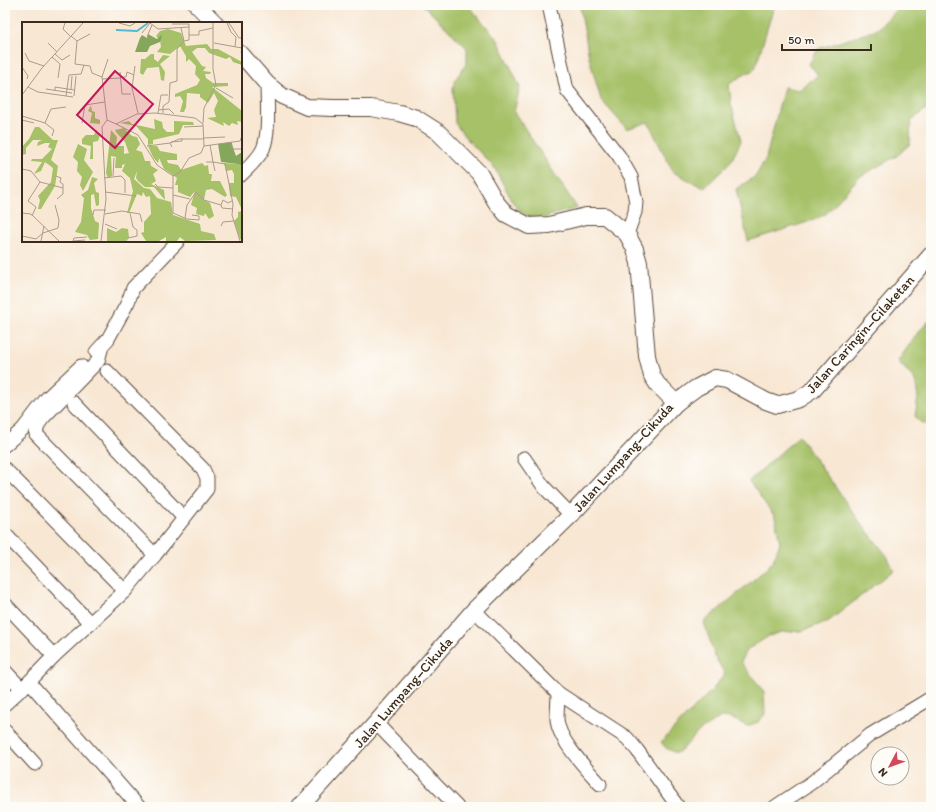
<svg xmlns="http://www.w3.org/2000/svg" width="936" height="812" font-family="Itim,sans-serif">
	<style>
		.green { fill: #a6c168; stroke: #707643 }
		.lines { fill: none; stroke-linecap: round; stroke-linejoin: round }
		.minor-casing { stroke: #574639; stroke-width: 15 }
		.tertiary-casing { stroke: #574639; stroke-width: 18 }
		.minor { stroke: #fff; stroke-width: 13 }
		.tertiary { stroke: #fff; stroke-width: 16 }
		.labels { text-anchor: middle; stroke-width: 3.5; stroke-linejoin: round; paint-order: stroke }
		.street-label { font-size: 14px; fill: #3b2a1e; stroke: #fdfcf7 }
		.inset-river { fill: none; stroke: #53b9d1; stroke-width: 2 }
		.inset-road { fill: none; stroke: #ac9b8b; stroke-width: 1 }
		.view { fill: #c2185b; fill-opacity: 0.15; stroke: #c2185b; stroke-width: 2 }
		.inset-edge { fill: none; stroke: #3b2a1e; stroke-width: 2 }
	</style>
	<rect width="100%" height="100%" fill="#fdfcf7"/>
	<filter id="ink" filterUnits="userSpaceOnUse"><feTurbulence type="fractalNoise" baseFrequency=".025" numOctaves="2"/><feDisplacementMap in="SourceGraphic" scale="8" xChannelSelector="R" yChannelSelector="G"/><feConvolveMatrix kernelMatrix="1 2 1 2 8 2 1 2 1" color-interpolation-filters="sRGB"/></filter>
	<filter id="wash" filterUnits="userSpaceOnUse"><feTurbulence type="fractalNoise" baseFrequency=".012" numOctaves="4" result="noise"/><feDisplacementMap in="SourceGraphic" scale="16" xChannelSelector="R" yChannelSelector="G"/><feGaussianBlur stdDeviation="0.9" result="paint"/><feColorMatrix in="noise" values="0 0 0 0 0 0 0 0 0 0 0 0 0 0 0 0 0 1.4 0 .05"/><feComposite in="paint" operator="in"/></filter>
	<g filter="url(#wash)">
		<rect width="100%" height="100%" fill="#f8e7d3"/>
		<g class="green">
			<path d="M423,5h45l30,35 22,47 -6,25 63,96 -35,10 -15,-2 -12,-10 -21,-39 -29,-30 -10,-14 -2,-35 2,-8 12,-17v-15z"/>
			<path d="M582,5h191l1,1 -19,63 -26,14 2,20 10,38 -11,22 -26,25 -31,-16 -25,-50 -21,7 -26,-29 -12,-43 -9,-50z"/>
			<path d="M899,5h32v100l-20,16 -1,23 -12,11 -39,22 -32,36 -13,7 -66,21 -12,-52 20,-13 10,-18 18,-71 15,3 19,-15 -9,-11 9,-15 58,-19 24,-23z"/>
			<path d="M931,319v106l-11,-3 -5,-6 3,-18 -3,-18 -17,-19 21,-30z"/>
			<path d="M799,436l58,82 30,38 7,14 -65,51 -27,10 -20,1 -13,4 -21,13 -7,13 23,30 1,22 -7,8 -11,4 -16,-8 -10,-1 -22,14 -17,19 -6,3 -10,-5 -5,-6 51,-52 13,-16 -10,-17 -11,-35 62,-53 7,-8 7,-18 -5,-26 -26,-36z"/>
		</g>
	</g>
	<g filter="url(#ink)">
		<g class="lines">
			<defs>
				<g id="minor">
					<path d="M549,5l18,85 52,66 12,21 5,25 -1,10 -8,22"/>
					<path d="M241,175c7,-7 18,-17 22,-26 7,-16 4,-47 4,-65"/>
					<path d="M102,346l-4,15 -55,57 -5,7 -2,9 119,121"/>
					<path d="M96,352l12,-13 20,-37 5,-14 45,-47"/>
					<path d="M74,403l110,115"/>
					<path d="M5,445l18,-16 23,-30 35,-33"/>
					<path d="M524,458l20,29 27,28"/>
					<path d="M5,469l120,122"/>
					<path d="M5,534l85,89"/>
					<path d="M5,604l49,52"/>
					<path d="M474,610l84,83 69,45 10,12 39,54 2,3"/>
					<path d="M5,671l17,18"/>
					<path d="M29,682l110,125"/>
					<path d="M558,693c0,9 -1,17 -1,26 1,21 29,49 43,65"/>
					<path d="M5,704l24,-22 25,-26 71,-65 30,-36 52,-66v-11l-4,-9 -96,-98"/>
					<path d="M376,723l81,84"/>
					<path d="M5,731l30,33"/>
					<path d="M775,807l36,-24 59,-48 61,-37"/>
				</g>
				<g id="tertiary">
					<path d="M197,5l18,18"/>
					<path d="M241,54l26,30 15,12 25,11 26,1h38l28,5 17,5 22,14 41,41 17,29 10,12 23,12 20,-1 37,-9h19l22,18 8,15 4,14 8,93 5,20 6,9 18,18 -105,112 -97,95 -98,113 -76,84"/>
					<path d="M676,403l20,-15 19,-10 12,2 39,21 11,4 22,-6 14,-9 118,-135"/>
				</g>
			</defs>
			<use href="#minor" class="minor-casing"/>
			<use href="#tertiary" class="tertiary-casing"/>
			<use href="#minor" class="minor"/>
			<use href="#tertiary" class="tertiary"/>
		</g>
	</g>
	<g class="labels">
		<g class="street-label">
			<text transform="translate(860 334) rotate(-48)" y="5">Jalan Caringin–Cilaketan</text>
			<text transform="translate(623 457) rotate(-48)" y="5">Jalan Lumpang–Cikuda</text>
			<text transform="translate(403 692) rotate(-49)" y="5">Jalan Lumpang–Cikuda</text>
		</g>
	</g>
	<g transform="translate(22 22)">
		<rect width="220" height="220" fill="#f8e7d3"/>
		<path d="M146,7l13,4 5,13 21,-2 4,5h7l24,13v3l-9,-3 -3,-5 -4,2 -17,-6 -4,-5h-8l-5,4 10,14 4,1 -3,4 8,1 -1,2h-5l1,4 7,5h15v3l-16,1 30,24v11l-5,-1 1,4 -6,-2 -3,3 -6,-4 1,4 -17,-8 9,-1 -2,-7 4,-9 -4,-8 -6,10 -8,-6v-3l-13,-1 -1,14 -2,5h-4l3,-11 -3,-5 -5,1v-3l22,-9 3,-5 -5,-6 1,-8 -7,-7 -3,3v-6l-6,-10 -10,8 -13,-2 4,-5 -1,-7 -4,-4 4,-5zM129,32h3v5l4,3 5,-7 7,1 -10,8 5,8 -1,9 -3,-1 -2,-13 -12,1 -4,7 -3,-2 1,-14h4zM69,83l1,6 3,1v6l5,2v4l-10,-1 2,-10 -4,-2zM132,97l8,3 1,6 4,4h7v-11l19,1 1,3h-11l-4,9 -26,6v4l-5,1v-6l-12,-13 -16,-3 9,-2 3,3 23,5zM13,105h4l14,13h5l-7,20 7,6 -3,20 -14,23h-3l2,-9 -2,-4 13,-14 2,-14 -8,-6 -4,9 -7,3 8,-12 -11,-1 1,-2h10l10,-10 -4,-2 2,-4h-5l-8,3 1,-4 4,-2h-9l-7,8v6l-4,1v-8l7,-8zM102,106l8,8 5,1 3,7 -4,6 6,2 3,9h5l1,5 7,4 -5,4 3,7 -5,3 13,6 1,10 -11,-13h-9l-7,-6 -2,-3 1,-7 -3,8 10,9 6,1 7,9 14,4 2,13 27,9 1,7 13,3 2,6 -31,1 -5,-4 -3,4h-11v-4l-7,4h-13l-5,-8 3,-1v-10l7,-8 -1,-18 -4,1 -3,-5 -1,4 -5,-2 -8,19h-2l6,-22 -3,-13 -8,-7 3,-7 -3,1v3h-7l1,-11 -5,-1 1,20 -4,2 -2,-5 5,-43 6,7 -1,9h8v8l5,-1 -4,-11 -9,-10 -1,-2zM74,108l4,5 -2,6 -5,1v17h-3l1,-13 -9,-2v-5l4,-4h8zM56,122l9,5 -3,11 9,12 -10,19 -3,-6 2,-8 -5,-6 1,-9 -5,-5zM126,124h9l3,5 17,3v6h-10l1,3 10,2 3,5 21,-7 3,3 3,-1 1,9h3l-1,7h9l7,14 -2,2 -13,-8 -6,1 -2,10 6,3 4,13 -5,3 -4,-6 -1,3 -8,-2 1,-6 -6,-3 4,-14 -5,6 -12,-5v-7h-3l2,-7 -13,-9 -5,-11 -1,5 -5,-6zM202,141l14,1 4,2v44l-6,-13 -6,-1 -1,-13h5v-9l-2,-4 -6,1zM70,155l6,2 -4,4 2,9 3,1v12l-3,1 -2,-12 -3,1v13l4,13 4,2 -1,16 -8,1 -3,-5 -12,-3 6,-10 3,-24 -3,-3 7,-5zM220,189v29l-2,-1 -6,-18 4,-4v-5zM85,206l9,4 6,-4 6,1 1,8 -4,4h-18z" fill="#a6c168"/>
		<path d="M126,12l9,5 4,-4 1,2 -2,5 -10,4 -3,6h-12l5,-14 2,-3 5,3zM209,120l5,14 6,-4v14l-4,-2 -17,-2 -3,-18z" fill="#84a75c"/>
		<path class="inset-river" d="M94,8l21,1 11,-8"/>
		<path class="inset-road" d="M43,1l-2,6 8,8M97,1l11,3 5,-3M128,1l8,6 31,-2v-3M205,1l4,9 5,5 -1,10M207,1l10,15h3M150,2h17M159,6l3,13M120,11l8,-10M167,13h10v-4l14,-3M49,14l6,5 -2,23 15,2 2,7 10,4 5,43 9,4 21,-10 18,-1 40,5 8,6 1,22 36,-5 2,-5M125,15l5,-12M55,19l13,-7M26,21l9,9M192,21l28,5 -1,5M3,31l4,8 15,5M33,32l7,6 8,-5M30,35l8,7 -2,14M113,44l-3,22 6,25M0,45l6,9 -1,3M98,50l2,22h9M80,55l6,-18M98,55h6l1,-5 7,3M80,57l18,-1M6,65l10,5 35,5M194,66l17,10M24,67l26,4M49,67l1,-13M33,69v-4l19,3M0,73l20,-27 41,-45M44,74l3,-21 12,-1 3,-9M52,74l2,-20M136,88l11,-1 5,5M136,91l3,-18h7M141,91v-7l6,-4 1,-19 7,-2v-32l7,-8 5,-1v-13M0,94l23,7 9,7 -2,6M0,98l12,3M23,101l6,-14 15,-2M60,101l3,-18 20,-3M181,101l1,-15 12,-23 -3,-16v-46M94,102l22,11 19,30 16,11v37l14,6 12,1v-4l-7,-1M162,105l19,-1M181,116l22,-1M149,120l11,-1v-3M209,120l2,7h9M188,123l3,17 12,2 8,40 -1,11 8,26M125,124l23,-3M150,125l-2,-4 9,-4h24M184,140h7l2,9M0,147l9,2 9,11 23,6M34,154l5,2 -1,4 3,2v10l-6,5M91,154l1,-18M151,154l7,-4 9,-14 12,-5 3,-7M82,156l17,-2 4,4v13M133,162l3,3 15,1M83,170l31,4M151,173l17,4M199,183l2,-5 5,3 4,-2M0,191l9,1 28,27M83,192l17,-3 18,3 2,8M71,193l1,-5h12M10,194l4,-9 -8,-6 12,-19M163,196l2,-13 9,-13 8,8 17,5 1,3 11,1M83,202l12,5M199,204l2,-4 11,-1M0,214l14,3 7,-6 15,-5 1,-8 -4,-15M63,218l-12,1 1,-3 13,-1M19,219l3,-15M79,219l5,-42 -4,-72 5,-7M104,219l2,-3 9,-2v-6l-4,-3 -3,-14"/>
		<path class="view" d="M93,49l38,33 -38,44 -38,-33z"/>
		<rect width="220" height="220" class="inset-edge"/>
	</g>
	<rect width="936" height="812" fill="none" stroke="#fdfcf7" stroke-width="20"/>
	<g transform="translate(890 766) rotate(229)"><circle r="19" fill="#fdfcf7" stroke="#afa8a0"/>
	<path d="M0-3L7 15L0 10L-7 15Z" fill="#d1495b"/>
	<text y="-6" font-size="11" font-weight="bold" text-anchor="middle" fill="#3b2a1e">N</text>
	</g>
	<path d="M782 44v6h89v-6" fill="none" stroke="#3b2a1e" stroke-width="2"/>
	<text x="788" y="44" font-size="12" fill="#3b2a1e" stroke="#fdfcf7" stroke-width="3" paint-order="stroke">50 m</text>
</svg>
